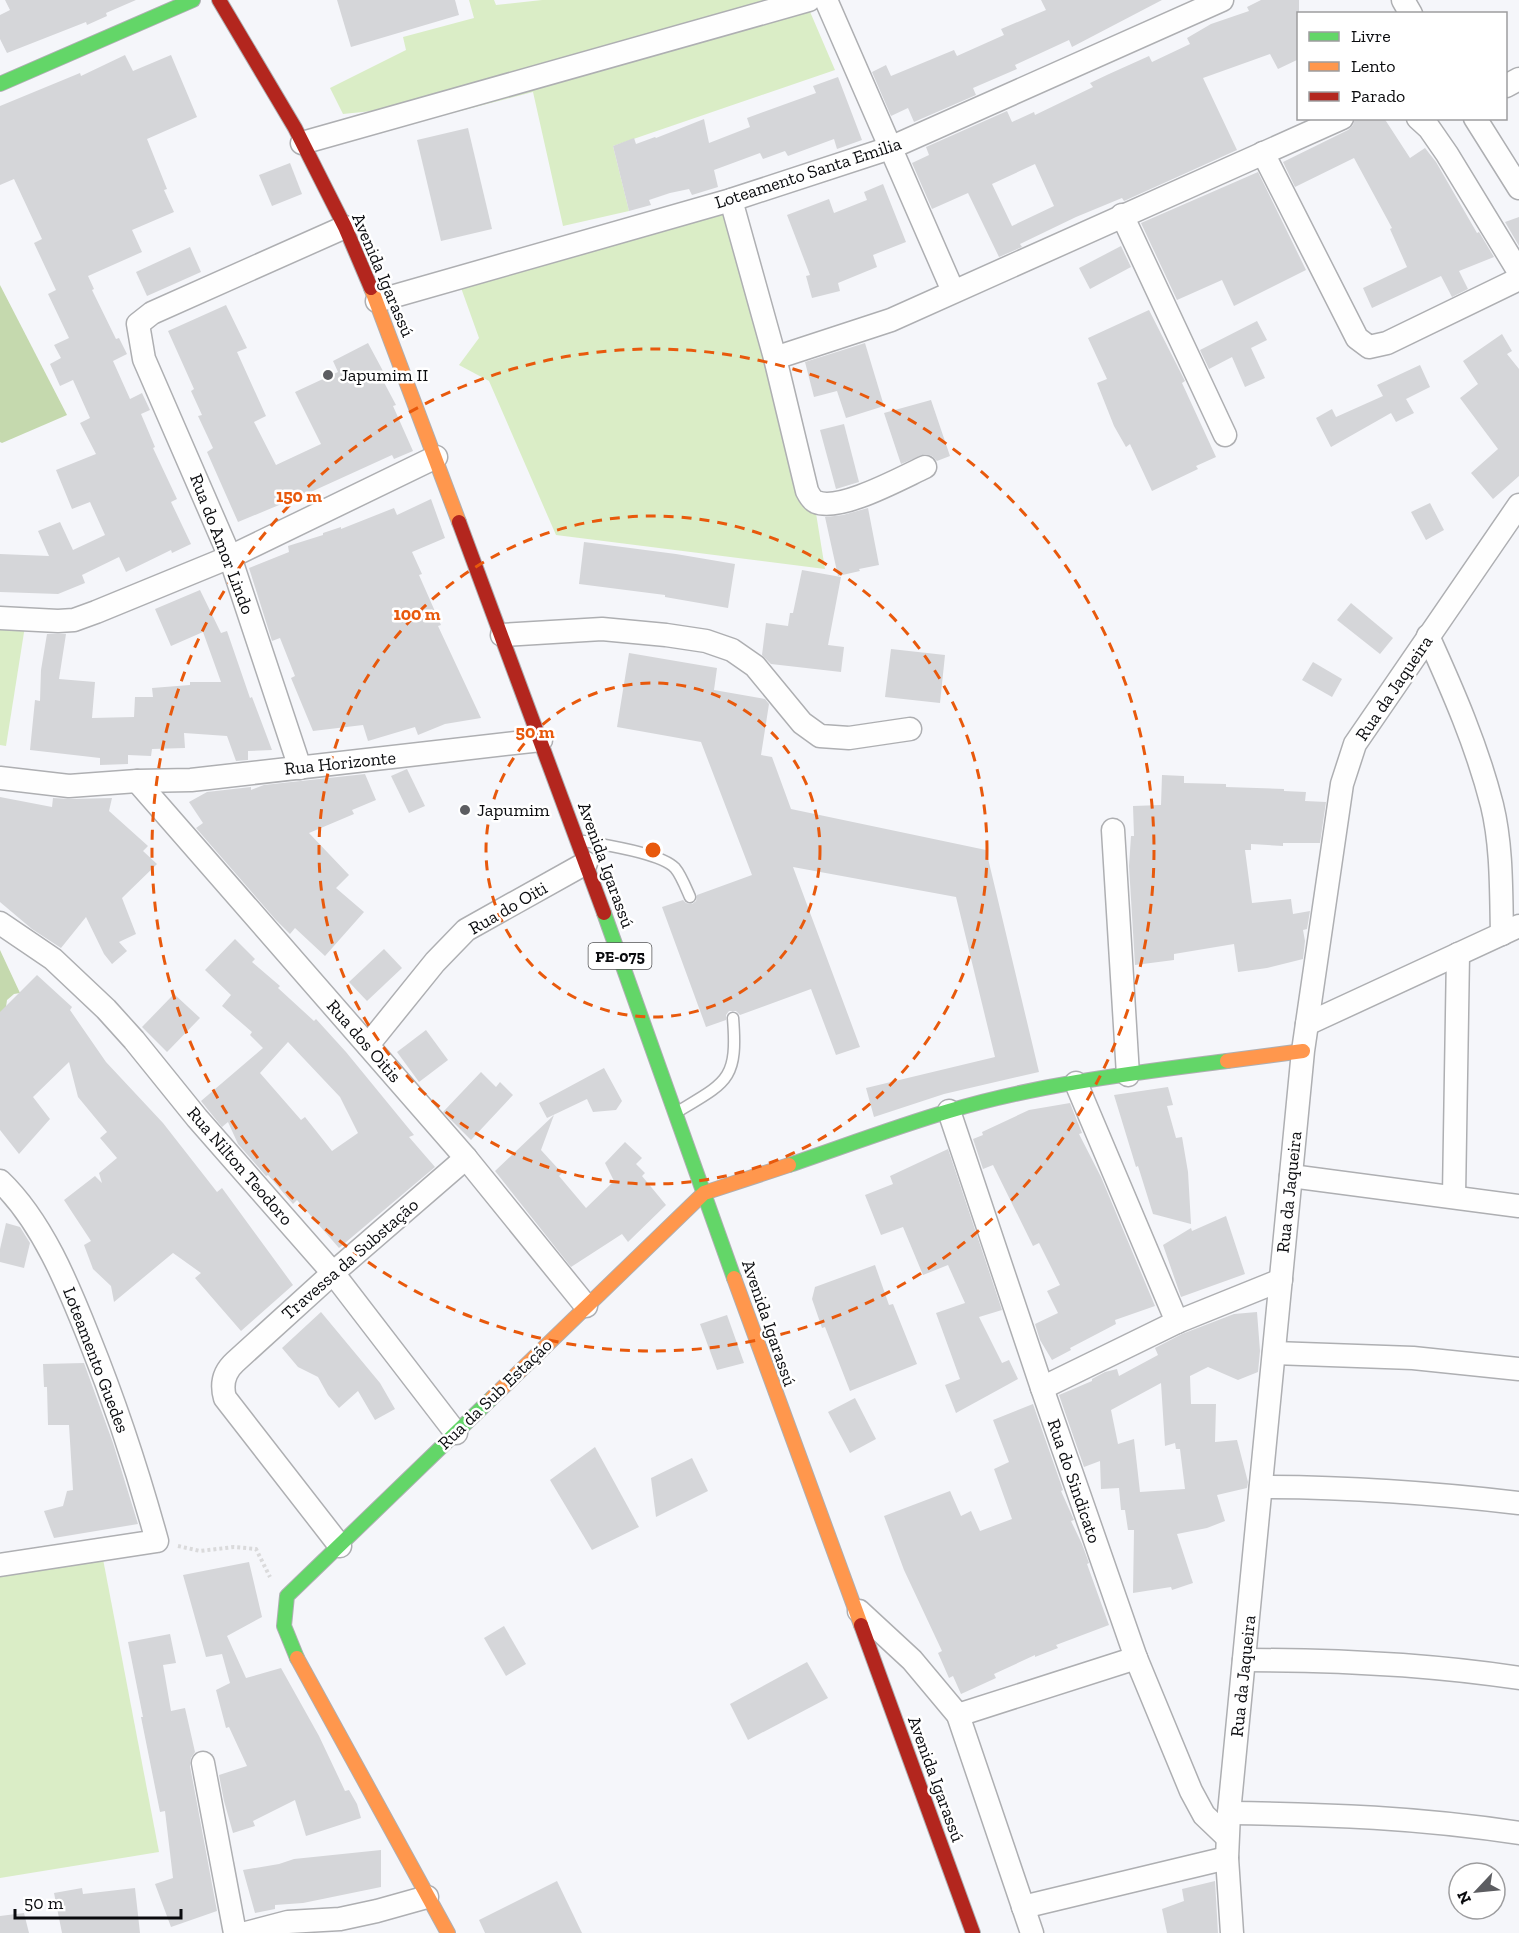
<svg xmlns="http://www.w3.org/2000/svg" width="1519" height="1933" font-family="'Zilla Slab',serif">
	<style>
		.green { fill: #daedc6 }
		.forest { fill: #c5d9ae }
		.building { fill: #d5d6d9; fill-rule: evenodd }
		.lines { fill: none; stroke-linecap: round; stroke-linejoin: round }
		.lane-casing { stroke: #aeafb2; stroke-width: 13 }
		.street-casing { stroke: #aeafb2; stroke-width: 25 }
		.fast-casing { stroke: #aeafb2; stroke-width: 16 }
		.slow-casing { stroke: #aeafb2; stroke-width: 16 }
		.jam-casing { stroke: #aeafb2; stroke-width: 16 }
		.path { stroke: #dadadb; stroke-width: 4; stroke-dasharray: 3 3; stroke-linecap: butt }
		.lane { stroke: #fefefe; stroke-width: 10 }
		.street { stroke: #fefefe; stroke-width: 22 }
		.fast { stroke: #63d668; stroke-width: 14 }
		.slow { stroke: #ff974d; stroke-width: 14 }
		.jam { stroke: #b3261e; stroke-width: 14 }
		.ring { fill: none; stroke: #e8590c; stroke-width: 3; stroke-dasharray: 10 8 }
		.poi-dot { fill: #5c5d61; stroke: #fff; stroke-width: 2 }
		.labels { text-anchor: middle; stroke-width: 5; stroke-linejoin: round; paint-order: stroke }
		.shield { fill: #fff; stroke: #545456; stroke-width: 1.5 }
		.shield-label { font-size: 16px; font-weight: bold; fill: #0a0b0e }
		.street-label { font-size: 18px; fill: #0a0b0e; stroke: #fff }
		.poi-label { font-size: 18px; fill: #0a0b0e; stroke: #fff; text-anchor: start }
		.centre { fill: #e8590c; stroke: #fff; stroke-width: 3 }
		.ring-label { font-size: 18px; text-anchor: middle; font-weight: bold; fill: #e8590c; stroke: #fff; stroke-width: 5; stroke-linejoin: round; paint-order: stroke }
	</style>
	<rect width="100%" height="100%" fill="#f5f6fa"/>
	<g class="green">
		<path d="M469,0h25l2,5 46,-5h263l30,70 -222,76 16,65 -66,15 -30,-134 -142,37 -9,-19 -39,4 -13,-26 76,-38 -3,-13 71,-19z"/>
		<path d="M728,211l87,296 10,62 -269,-34 -67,-154 -30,-16 20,-27 -19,-53z"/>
		<path d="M0,623l25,3 -19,120 -6,-1z"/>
		<path d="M103,1559l56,293 -159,26v-305z"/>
	</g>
	<g class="forest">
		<path d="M0,285l67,130 -65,28 -2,-1z"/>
		<path d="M0,950l20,43 -6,1 -7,6 -1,7 -6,6z"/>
	</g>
	<g class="building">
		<path d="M5,0h131l-30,13 1,3 -20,9 -1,-3 -79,31 -7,-14v-24l10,-5z"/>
		<path d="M337,0h118l4,15 -108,32z"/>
		<path d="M1041,0h121l-90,47 -3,-7 -54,25 2,4 -44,19 3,7 -62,27 -6,-14 -17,8 -19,-44 14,-7 5,11 63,-26 3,6 47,-21 -3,-6 45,-19z"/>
		<path d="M1261,0h38v59l-21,10 -8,-15 -67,24 34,72 -113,51 -2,-3 -46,19 -56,27 2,3 -23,10 -31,-64 -36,16 -20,-46 17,-8 -3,-8 81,-36 5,11 22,-10 1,3 58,-28 -3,-4 19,-9 40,-18 3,6 38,-18 -3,-6 24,-14 38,-13 -2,-4zM1035,164l19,42 -42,20 -20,-42z"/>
		<path d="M125,55l8,16 38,-16 26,62 -50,22 20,50 -3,1 10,22 -42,18 10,22 -54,24 6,13 -2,1 24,49 3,-1 8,16 -14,7 17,38 12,-6 8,17 -9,4 14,33 -2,1 24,51 -6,3 20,42 -19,9 -1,-3 -45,22 -7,-15 -37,18 3,8 -27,11 -58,-2v-38l49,2 -11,-25 22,-9 13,28 32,-15 -15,-33 -18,7 -16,-39 40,-16 -16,-31 10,-5 -17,-38 -13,6 -10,-22 11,-6 -7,-13 15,-7 -21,-44 8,-4 -22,-47 8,-4 -28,-60 -14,6v-79l80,-33 1,3z"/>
		<path d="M838,77l24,63 -25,9 -3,-10 -46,17 -3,-5 -22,8 -3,-6 -46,17 4,17 -26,8 -3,-6 -19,4 -21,7 2,5 -22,6 -16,-65 21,-8 2,6 19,-7 1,1 48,-19 5,24 41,-16 -3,-9 69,-25 -3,-7z"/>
		<path d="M1355,118h29l26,40 15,-10 11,14 41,71 2,-1 15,25 -35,14 9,18 -16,8 -11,-21 -69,32 -9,-20 44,-21 -17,-38 2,-1 -38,-70 -59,29 -12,-25 65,-32 5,-5z"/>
		<path d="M468,128l24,101 -51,12 -24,-101z"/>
		<path d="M290,163l12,31 -30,12 -13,-31z"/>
		<path d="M1258,172l48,98 -72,36 -12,-26 -45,20 -36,-77z"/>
		<path d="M883,184l23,58 -33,13 4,12 -39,16 2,8 -28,7 -6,-22 4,-1 -23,-60 42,-16 5,14 33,-13 -3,-8z"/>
		<path d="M1519,217v29l-14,-24z"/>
		<path d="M1121,246l10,21 -41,22 -11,-21z"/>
		<path d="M190,247l11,25 -54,24 -11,-24z"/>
		<path d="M226,305l21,43 -10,4 29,64 -12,6 22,43 45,-21 -26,-52 43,-20 -5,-11 35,-18 15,28 -4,2 17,32 -3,1 20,45 -19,8 -2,-4 -79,36 -75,31 -31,-70 6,-4 -15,-32 4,-1 -11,-24 3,-2 -26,-58z"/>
		<path d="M1149,310l36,71 -3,2 34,74 -20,9 2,3 -46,22 -22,-47 -4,3 -12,-21 -17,-43 10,-4 -19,-41z"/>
		<path d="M1257,321l10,19 -16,8 14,30 -20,9 -13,-30 -23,12 -9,-19z"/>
		<path d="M1502,334l10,17 -5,3 12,15v107l-26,23 -22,-26 27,-24 -38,-51 18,-14 -15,-23z"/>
		<path d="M865,343l19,63 -38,12 -9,-27 -23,6 -9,-35z"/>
		<path d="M1420,365l10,22 -24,12 8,14 -18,9 -5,-9 -60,34 -15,-29 16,-9 4,8 47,-21 -6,-11z"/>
		<path d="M931,400l19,56 -13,5 -5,-5 -7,-2 -24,10 -17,-51z"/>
		<path d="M844,424l15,58 -23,7 -16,-59z"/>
		<path d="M431,499l14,39 -33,14 10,22 -3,1 22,50 -3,1 43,92 -36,6 -27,11 -3,-8 -47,14 -5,-16 -50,6 -22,-53 4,-2 -15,-38 -8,3 -23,-73 40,-16 -1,-6 35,-11v-2l18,-6v2l53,-21 3,7z"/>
		<path d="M1430,503l14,27 -18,10 -15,-28z"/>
		<path d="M868,508l11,57 -20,4 1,2 -22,5 -13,-59 18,-2z"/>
		<path d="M584,542l92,12 59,10 -7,44 -63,-11v-2l-86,-11z"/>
		<path d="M802,570l39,7 -13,68 16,2 -3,25 -70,-8 -9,-9 4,-32 22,3 2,-13h3z"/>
		<path d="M200,590l21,43 6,-2 23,67 2,-1 20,53 -24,1v9l-12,1 -9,-25 -43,-3 1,15 -33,1 -1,7 -23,-1v9l-28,1v-7l-70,-8 5,-50 5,1 1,-31 6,-36h19l-7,45 36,3 -3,36 42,-1 1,-20h18l-1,-9 38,-3v-3h31l-18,-50 -32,14 -16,-37z"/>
		<path d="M1351,603l42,35 -13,16 -43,-34z"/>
		<path d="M891,649l54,6 -5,48 -55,-6z"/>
		<path d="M629,653l88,15 -3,22 51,9 4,5 -8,51 11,2 19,52 195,41 53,222 -95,22 -70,23 -8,-29 129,-31 -39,-160 -163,-30 67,180 -24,8 -25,-66 -71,26 -4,-4h-7l-3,4v5l-20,7 -44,-120 21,-7 3,3 6,1 4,-3 1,-6 55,-20 -51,-133 -84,-15z"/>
		<path d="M1313,662l29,17 -10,18 -30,-17z"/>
		<path d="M407,769l18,37 -16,7 -18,-37z"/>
		<path d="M365,774l11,26 -24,10 2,4 -45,19 40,42 -13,13 28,24 -39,44 -30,-28 -5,6 -15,-15 -79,-91 7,-5 -14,-21 18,-10 44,-5v3l13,-5z"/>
		<path d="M1162,775l22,1v7l42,1v3l58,2v2l22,1 -1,9 21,1 -6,41h-37v3l-32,-2v6h-6l7,53 39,-4 2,15 17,-3 -3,18 -4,1 2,11 -2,18 -36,9 -29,4 -4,-28 -60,10v6l-39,5 -6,-99 2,-30h3l-1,-30 28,-1z"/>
		<path d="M0,797l52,10 1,-9 17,1 42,-1 -3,13 39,35 -5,5 14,13 -35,34 14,36 -17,8 8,9 -15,13 -8,-10 -18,-37 -25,31 -29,-19 -32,-27z"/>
		<path d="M235,939l20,20 -3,3 28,24 -2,2 36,33 2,-2 30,33 68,83 -5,2 26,30 -96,81 -42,-48 -4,4 -25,-29 -2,1 -28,-32 -10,-22 -6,5 -21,-26 62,-53 -13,-13 2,-3 -30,-26 9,-11 -26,-25zM288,1042l52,55 18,36 -26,18 -27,-34 -4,3 -41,-47z"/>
		<path d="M384,949l18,19 -35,33 -18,-19z"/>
		<path d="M37,975l35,32 -2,3 36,52 57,61 54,69 5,-4 71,97 -52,46 -46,-53 6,-5 -28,-20 -59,49 -3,-16 -18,-17 -9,-24 7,-4 -27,-41 31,-24 7,7 -3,-10 18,-15 -17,-20 7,-6 -29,-35 -9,-35 -36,35 17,22 -31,35 -19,-24v-118z"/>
		<path d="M174,994l26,24 -33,34 -25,-25z"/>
		<path d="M426,1030l22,30 -29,22 -22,-30z"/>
		<path d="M604,1068l18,33 -6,9 -23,2 -6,-13 -40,19 -8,-15z"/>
		<path d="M481,1072l15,15 4,-5 13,13 -42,45 -28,-28z"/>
		<path d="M1168,1087l5,18 -6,1 9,32 6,-1 6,35 3,52 -38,-10 -15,-48 -2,1 -22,-72z"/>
		<path d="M1070,1103l12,30 -3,1 22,43 54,129 -40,14 1,4 -46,24 1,2 -19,10 -12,-20 -5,-16 23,-11 -11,-22 13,-6 -21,-42 -6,3 -40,-81 -10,4 -10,-30 10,-4 -1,-3 47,-22z"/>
		<path d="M554,1115l-13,35 21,23 -3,3 27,32 28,-27 -9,-18 20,-21 17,16 -6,6 9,9 -3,3 24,29 -38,37 -6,-8 -51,33 -76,-96z"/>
		<path d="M948,1149l54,161 -23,7 23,46 7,-3 9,19 -62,34 -11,-28 15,-6 -24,-66 29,-10 -17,-38 -25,10 -20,-48 -22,8 -16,-40 28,-11 -3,-8z"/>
		<path d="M1226,1216l19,58 -64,23 -18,-52 28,-17 1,3z"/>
		<path d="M6,1223l14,4 10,16 -6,25 -24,-6v-13z"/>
		<path d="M875,1265l14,40 4,-1 24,60 -67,27 -25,-64 -3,1 -10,-29 3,-12z"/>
		<path d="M321,1312l59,71 15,26 -20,11 -17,-29 -19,17 -11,-13 -10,-18 -20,-10 -16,-19z"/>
		<path d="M1257,1312l3,39 -2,21 -20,8 -30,-13 -18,9 1,28h25l-1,38 22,-2 11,42 -1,6 -30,7 8,26 -18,7 -30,6 16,49 -21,7 -1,-3 -38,6 1,-63h-6l-3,-20h-4l-2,-22 -18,1 -1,-28 -16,6 -25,-72 33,-14v-2l13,-7 12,-3 2,7 39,-21 -3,-7 27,-14 52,-20zM1161,1383l4,63 10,-3 1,6h4l5,40 -45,3 -6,-53 -16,5 -7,-34z"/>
		<path d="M727,1315l17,48 -27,7 -17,-46z"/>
		<path d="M84,1363l29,80 25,81 -84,14 -10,-27 19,-5 4,-15 6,-1 -4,-65h-21l-1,-38h-3l-1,-23z"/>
		<path d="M855,1398l21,41 -26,14 -22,-41z"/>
		<path d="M1033,1404l30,86 -2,1 13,29 -3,1 11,23 7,19 -2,1 22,61 -53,20 2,3 -23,9v-2l-41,19 2,4 -35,16 -8,-18 -4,2 -11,-25 4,-2 -38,-81 -20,-54 66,-25 11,25 10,-5 9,20 32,-12 -18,-50 15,-7 -16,-42z"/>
		<path d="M595,1447l44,80 -47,23 -42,-70z"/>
		<path d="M692,1458l16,33 -52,26 -5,-39z"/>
		<path d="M249,1562l13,55 -35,19 19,42 35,-10 38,68 26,55 4,-1 8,14 4,14 -55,18 -11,-36 -42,21 2,5 -22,7 -9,-32 -5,-26 28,-9 -18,-39 -3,1 -10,-38 14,-7 -8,-29 -16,3 -23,-82z"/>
		<path d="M504,1626l22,38 -20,12 -22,-38z"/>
		<path d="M170,1634l6,29 -13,2 8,46 14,-3 10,44 -4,6 -1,8 27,145 -46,16 -16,-43 18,-6 -8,-67 -5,1 -19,-95h2l-15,-75z"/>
		<path d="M807,1662l21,36 -80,42 -18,-36z"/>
		<path d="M381,1850v37l-78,16 -28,2v4l-20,4 -12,-43 36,-6 15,-5z"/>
		<path d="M557,1881l25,52h-97l-6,-13z"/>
		<path d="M1215,1881l3,52h-51l-5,-24 22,-8 -2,-12z"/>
		<path d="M82,1888l1,6 52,-6 5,45h-78l-8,-40z"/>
		<path d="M24,1913l5,20h-29v-17z"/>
	</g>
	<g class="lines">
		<defs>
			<g id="lane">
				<path d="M584,841c20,4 77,12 91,27 6,7 11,20 15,29"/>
				<path d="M677,1112c50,-30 61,-32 56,-94"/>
			</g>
			<g id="street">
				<path d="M826,0l127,291"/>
				<path d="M1403,0l8,14"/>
				<path d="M1506,86l13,-7"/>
				<path d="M1418,118l11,10 18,26 72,118"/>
				<path d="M1475,118l44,70"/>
				<path d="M302,143l507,-143"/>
				<path d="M1263,153l94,185 12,9 18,-4 132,-64"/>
				<path d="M731,200l44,158 32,133c2,4 5,9 9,11 24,10 85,-24 109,-35"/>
				<path d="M1122,215l103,220"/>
				<path d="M377,301l354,-101 159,-52 332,-148"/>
				<path d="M775,358l116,-38 451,-202"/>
				<path d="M0,618l58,3 16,-1 22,-8 134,-55 206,-100"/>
				<path d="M502,635l100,-6 64,6 40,6 26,9 23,16 47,57 18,13 29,2 61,-9"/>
				<path d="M1428,636c25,55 49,110 64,169 10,41 9,86 10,129"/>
				<path d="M300,768l-70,-211 -86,-198 -6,-35 14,-11 193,-86"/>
				<path d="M0,778l69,8 68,-5 54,-1 350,-40"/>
				<path d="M137,781l329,377 120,148"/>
				<path d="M1113,830l15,245"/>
				<path d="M0,923l53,36 53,50 28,31 63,78 136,155 123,160"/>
				<path d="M1307,1024l212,-98"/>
				<path d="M368,1045l67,-83 31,-32 120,-67"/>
				<path d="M1076,1083l101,239"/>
				<path d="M949,1111l93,277 94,270 55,133 13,24 23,22"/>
				<path d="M1291,1176l228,30"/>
				<path d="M0,1181c42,40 68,104 89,157 27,67 49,134 68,203l-157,24"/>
				<path d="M1454,1196l4,-242"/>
				<path d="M1274,1353l139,5 106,11"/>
				<path d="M1042,1388l135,-66 104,-42"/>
				<path d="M1261,1487c87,0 172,6 258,16"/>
				<path d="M340,1546l-115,-148c-4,-14 -1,-26 10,-36l98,-89 133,-115"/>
				<path d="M859,1611l53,49 46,55 74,218"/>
				<path d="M1244,1660c92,0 184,4 275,18"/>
				<path d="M958,1715l178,-57"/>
				<path d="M203,1763l32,170"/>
				<path d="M1229,1813c97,1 194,5 290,20"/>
				<path d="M1023,1907l204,-49"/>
				<path d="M246,1933l42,-11 52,-3 37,-8 50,-14"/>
				<path d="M1232,1933l-5,-75 2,-45 74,-762 39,-267 13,-40 164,-239"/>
			</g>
			<g id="fast">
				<path d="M0,84l193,-84"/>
				<path d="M604,913l130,365"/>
				<path d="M789,1165c53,-18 106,-38 160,-54 90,-27 185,-38 278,-50"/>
				<path d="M297,1658l-13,-32 3,-30 205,-198"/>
			</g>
			<g id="slow">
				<path d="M371,288l88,234"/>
				<path d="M1227,1061l76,-10"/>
				<path d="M734,1278l127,347"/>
				<path d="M492,1398l212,-205 85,-28"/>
				<path d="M297,1658l151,275"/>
			</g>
			<g id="jam">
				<path d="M219,0l76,128 50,99 26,61"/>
				<path d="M459,522l145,391"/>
				<path d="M861,1625l112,308"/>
			</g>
		</defs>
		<use href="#lane" class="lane-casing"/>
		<use href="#street" class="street-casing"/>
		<use href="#fast" class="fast-casing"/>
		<use href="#slow" class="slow-casing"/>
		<use href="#jam" class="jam-casing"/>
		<path class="path" d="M178,1546l22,5 34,-4 22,2 14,28"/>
		<use href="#lane" class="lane"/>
		<use href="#street" class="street"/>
		<use href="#fast" class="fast"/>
		<use href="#slow" class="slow"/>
		<use href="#jam" class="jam"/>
	</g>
	<g class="ring">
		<circle cx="653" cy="850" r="167"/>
		<circle cx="653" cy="850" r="334"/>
		<circle cx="653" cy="850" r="501"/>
	</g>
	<g class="poi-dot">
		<circle cx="328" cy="375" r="6"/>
		<circle cx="465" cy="810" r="6"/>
	</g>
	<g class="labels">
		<rect class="shield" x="588.5" y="943" width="63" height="26" rx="4.5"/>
		<g class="shield-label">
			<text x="620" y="962">PE-075</text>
		</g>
		<g class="street-label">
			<text transform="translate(808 173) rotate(-18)" y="6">Loteamento Santa Emilia</text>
			<text transform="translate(383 275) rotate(67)" y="6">Avenida Igarassú</text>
			<text transform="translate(222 544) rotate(69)" y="6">Rua do Amor Lindo</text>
			<text transform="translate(1394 688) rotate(-56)" y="6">Rua da Jaqueira</text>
			<text transform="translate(340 763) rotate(-6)" y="6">Rua Horizonte</text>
			<text transform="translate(606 865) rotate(70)" y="6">Avenida Igarassú</text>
			<text transform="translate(508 908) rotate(-30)" y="6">Rua do Oiti</text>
			<text transform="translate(364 1041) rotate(49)" y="6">Rua dos Oitis</text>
			<text transform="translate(240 1166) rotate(49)" y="6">Rua Nilton Teodoro</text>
			<text transform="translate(1289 1192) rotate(-84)" y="6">Rua da Jaqueira</text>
			<text transform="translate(350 1259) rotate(-41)" y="6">Travessa da Substação</text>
			<text transform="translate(769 1323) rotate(71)" y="6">Avenida Igarassú</text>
			<text transform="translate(96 1360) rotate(69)" y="6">Loteamento Guedes</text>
			<text transform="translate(495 1394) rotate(-44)" y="6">Rua da Sub Estação</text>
			<text transform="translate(1074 1481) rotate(71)" y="6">Rua do Sindicato</text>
			<text transform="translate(1243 1676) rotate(-84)" y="6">Rua da Jaqueira</text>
			<text transform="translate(936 1779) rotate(70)" y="6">Avenida Igarassú</text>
		</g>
		<g class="poi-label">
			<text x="340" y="381">Japumim II</text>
			<text x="477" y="816">Japumim</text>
		</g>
	</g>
	<circle cx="653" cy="850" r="9" class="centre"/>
	<g class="ring-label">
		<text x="299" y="502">150 m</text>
		<text x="417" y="620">100 m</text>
		<text x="535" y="738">50 m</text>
	</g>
	<rect x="1297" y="12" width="210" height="108" fill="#ffffff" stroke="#9d9d9f" stroke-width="1.5"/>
	<rect x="1309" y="32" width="30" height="9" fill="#63d668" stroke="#9d9d9f" stroke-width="1.5"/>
	<text x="1351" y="42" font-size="18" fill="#0a0b0e">Livre</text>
	<rect x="1309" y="62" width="30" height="9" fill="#ff974d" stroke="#9d9d9f" stroke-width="1.5"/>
	<text x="1351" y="72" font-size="18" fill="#0a0b0e">Lento</text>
	<rect x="1309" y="92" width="30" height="9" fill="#b3261e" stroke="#9d9d9f" stroke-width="1.5"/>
	<text x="1351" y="102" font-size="18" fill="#0a0b0e">Parado</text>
	<g transform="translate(1477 1891) rotate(244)"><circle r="28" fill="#ffffff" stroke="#9d9d9f" stroke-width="1.5"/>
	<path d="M0-4.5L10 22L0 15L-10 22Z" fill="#5c5d61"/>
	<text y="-9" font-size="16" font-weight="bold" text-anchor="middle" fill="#0a0b0e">N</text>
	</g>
	<path d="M15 1909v9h166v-9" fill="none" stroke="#0a0b0e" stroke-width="3"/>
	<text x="24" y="1909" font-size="18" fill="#0a0b0e" stroke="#ffffff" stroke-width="4.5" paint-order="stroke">50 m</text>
</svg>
